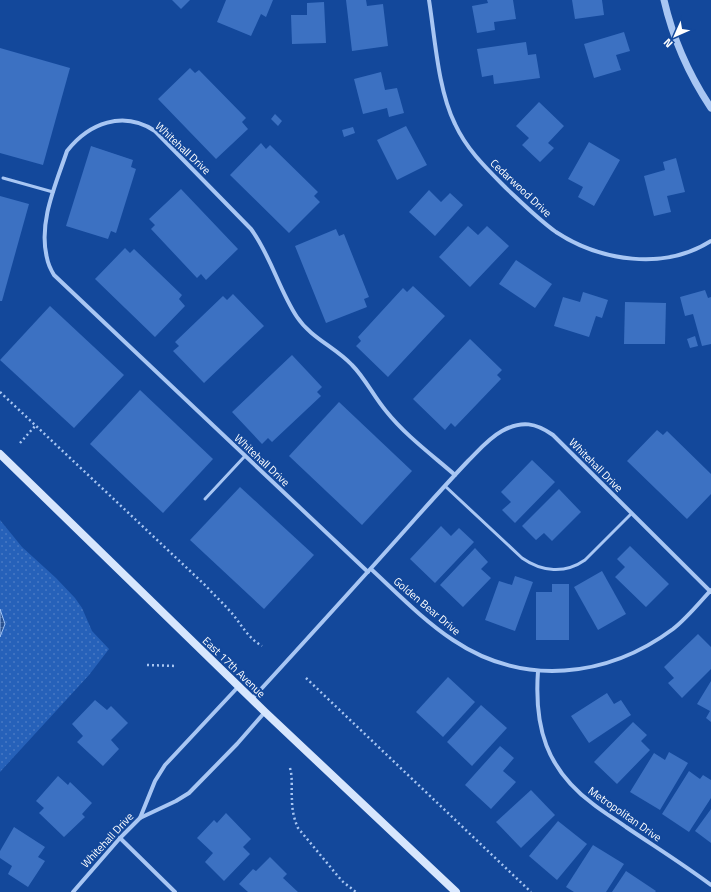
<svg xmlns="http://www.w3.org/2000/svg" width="711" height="892" font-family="'Titillium Web',sans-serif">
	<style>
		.green { fill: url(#green-dots) }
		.water { fill: url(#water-rules); stroke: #9ac0f6 }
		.building { fill: #3c71c2 }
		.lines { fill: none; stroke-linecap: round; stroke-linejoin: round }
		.path { stroke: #a8c6f3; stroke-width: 2.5; stroke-dasharray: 2 3; stroke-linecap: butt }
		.service { stroke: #a8c6f3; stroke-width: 3 }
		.minor { stroke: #a8c6f3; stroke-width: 4 }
		.tertiary { stroke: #a8c6f3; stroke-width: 7 }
		.secondary { stroke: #d7e6fd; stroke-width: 8 }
		.labels { text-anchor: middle; stroke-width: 4; stroke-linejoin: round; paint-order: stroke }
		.street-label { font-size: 11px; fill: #fff; stroke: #13489b }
	</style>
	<defs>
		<pattern id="green-dots" width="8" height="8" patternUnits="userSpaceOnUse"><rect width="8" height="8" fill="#2661b9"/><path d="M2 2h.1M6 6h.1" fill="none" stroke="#4779c4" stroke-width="1.8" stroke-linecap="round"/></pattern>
		<pattern id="water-rules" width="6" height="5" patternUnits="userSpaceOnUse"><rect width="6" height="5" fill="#2a518f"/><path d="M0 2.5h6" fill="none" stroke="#4a6ba0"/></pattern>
	</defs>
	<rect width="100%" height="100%" fill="#13489b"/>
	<path class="green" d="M0,520l22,27 34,31 19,20 7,10 10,23 17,18 -20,26 -89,97z"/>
	<path class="water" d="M0,609l5,15 -5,13z"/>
	<g class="building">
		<path d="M172,0h18l-9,9z"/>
		<path d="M226,0h47l-7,17 -5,-3 -10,22 -34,-14z"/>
		<path d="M346,0h20l1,6 16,-2 5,42 -36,5z"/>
		<path d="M487,0h26l3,19 -22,3 1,8 -18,3 -5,-27 16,-3z"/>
		<path d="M572,0h30l2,15 -29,4z"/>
		<path d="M324,2l2,41 -34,1 -1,-29h16v-12z"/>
		<path d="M624,32l6,19 -14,4 5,15 -27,8 -10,-34z"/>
		<path d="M526,42l2,13 8,-1 4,24 -46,6 -1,-9 -11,2 -5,-28z"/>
		<path d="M0,48l70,20 -27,97 -43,-12z"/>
		<path d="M190,68l5,5 4,-3 47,48 -4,4 6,7 -32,30 -58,-60z"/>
		<path d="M381,72l4,18 12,-2 7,25 -15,4 -2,-9 -24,6 -9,-35z"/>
		<path d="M539,102l25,24 -16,17 6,5 -14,14 -18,-17 7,-7 -13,-12z"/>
		<path d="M275,114l7,7 -4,5 -7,-7z"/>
		<path d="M406,126l21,39 -30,15 -20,-40z"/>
		<path d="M353,127l2,6 -11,4 -2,-7z"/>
		<path d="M589,142l31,18 -26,46 -16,-9 5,-10 -15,-8z"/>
		<path d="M261,143l5,6 4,-4 48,47 -4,4 6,6 -31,31 -59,-58z"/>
		<path d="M91,146l42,14 -2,7 5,2 -20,64 -5,-2 -3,8 -42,-13z"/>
		<path d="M676,158l9,34 -18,4 4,16 -17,4 -10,-40 21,-6 -2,-8z"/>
		<path d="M181,189l57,60 -32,31 -5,-6 -4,4 -46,-49 4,-4 -6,-6z"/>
		<path d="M429,190l12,12 9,-9 13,12 -28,31 -26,-24z"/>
		<path d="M0,196l29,8 -27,97h-2z"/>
		<path d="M468,226l10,9 9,-9 22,20 -39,41 -31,-30z"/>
		<path d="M336,229l3,7 5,-2 25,63 -5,2 3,8 -41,16 -31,-77z"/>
		<path d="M125,248l5,5 4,-4 48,46 -3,4 6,7 -30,31 -60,-58z"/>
		<path d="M516,260l36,24 -17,24 -36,-24z"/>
		<path d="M413,286l32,30 -57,61 -32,-31 5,-5 -3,-4 45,-49 4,4z"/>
		<path d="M705,290l3,8 3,-1v47l-9,2 -9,-32 -8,2 -5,-19z"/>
		<path d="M583,292l25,8 -6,18 -6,-2 -7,21 -35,-11 9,-29 17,5z"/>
		<path d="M233,294l31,32 -60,57 -31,-32 6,-5 -4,-4 48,-46 4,4z"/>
		<path d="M625,302l41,1 -1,41h-41z"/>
		<path d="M50,306l74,69 -50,53 -74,-68z"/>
		<path d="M695,336l3,10 -8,2 -3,-9z"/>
		<path d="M470,339l32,31 -5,5 4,4 -46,48 -4,-4 -6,7 -32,-31z"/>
		<path d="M292,355l30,32 -5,5 4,4 -49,46 -4,-4 -6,6 -30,-32z"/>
		<path d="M140,390l73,69 -50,54 -73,-69z"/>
		<path d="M339,402l73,69 -50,54 -73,-69z"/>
		<path d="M657,430l6,5 4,-4 44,43v20l-24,25 -60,-58z"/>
		<path d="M532,460l23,22 -40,41 -13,-13 9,-8 -10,-10z"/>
		<path d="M240,487l74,68 -50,54 -74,-69z"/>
		<path d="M559,489l22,23 -29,29 -8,-8 -8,7 -14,-14z"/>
		<path d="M441,526l10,10 8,-8 15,14 -39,41 -25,-24z"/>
		<path d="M630,546l39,38 -23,23 -31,-30 10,-10 -8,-8z"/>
		<path d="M475,548l13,14 -7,7 10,9 -28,29 -23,-22z"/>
		<path d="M602,571l24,43 -28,16 -24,-43z"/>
		<path d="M515,576l18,6 -18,49 -30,-11 14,-39 13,4z"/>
		<path d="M552,584h17v56h-33v-48h16z"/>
		<path d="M698,634l13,13v22l-29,29 -14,-15 6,-5 -10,-11z"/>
		<path d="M448,677l27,25 -32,35 -27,-25z"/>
		<path d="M711,681v41l-5,-4 4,-7 -13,-7z"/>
		<path d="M607,693l7,11 7,-4 10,15 -42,28 -18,-27z"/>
		<path d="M95,700l12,10 4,-4 17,17 -17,17 8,9 -16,17 -26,-24 6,-6 -11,-12z"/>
		<path d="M481,705l26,23 -35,38 -25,-24z"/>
		<path d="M633,722l14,13 -6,6 9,9 -33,34 -23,-22z"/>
		<path d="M500,746l14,12 -11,13 13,11 -25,27 -26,-24z"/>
		<path d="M669,752l19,11 -28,47 -30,-18 24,-39 11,7z"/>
		<path d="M689,771l11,8 3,-4 8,5v18l-22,34 -27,-18z"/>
		<path d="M58,776l10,9 2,-3 22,21 -10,11 3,3 -21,20 -25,-24 5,-5 -8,-7z"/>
		<path d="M531,790l24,25 -34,33 -25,-26z"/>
		<path d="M711,809v34l-16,-12z"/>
		<path d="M226,813l25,26 -8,8 7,7 -26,27 -19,-19 8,-9 -16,-15 17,-18 3,3z"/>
		<path d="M558,821l29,23 -30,36 -28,-24z"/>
		<path d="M14,827l31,20 -7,10 7,4 -17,26 -20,-13 4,-8 -12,-8v-7z"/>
		<path d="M593,845l31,19 -18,28h-32l-8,-5z"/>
		<path d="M270,857l17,17 -4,4 15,14h-50l-9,-8 14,-15 3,2z"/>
		<path d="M626,871l30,20 -1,1h-43z"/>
	</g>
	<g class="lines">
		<g class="path">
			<path d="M0,392l206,194c7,8 15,15 22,23 12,12 18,28 34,37"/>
			<path d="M20,443l16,-18"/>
			<path d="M147,665l30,1"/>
			<path d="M306,678l225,214"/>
			<path d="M290,768c3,10 1,22 2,32 0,10 2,19 6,28l44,53 14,11"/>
		</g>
		<g class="service">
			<path d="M3,178l50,14"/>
			<path d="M445,486l77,72c20,14 43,16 63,2l46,-46"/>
			<path d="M205,499l40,-43"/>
		</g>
		<g class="minor">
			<path d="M429,0c6,38 9,90 26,124 12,26 31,44 51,64 16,15 32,31 50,44 44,29 108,39 155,9"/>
			<path d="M371,569c26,24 52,51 82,71 70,47 154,38 220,-11 14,-11 26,-26 38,-39"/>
			<path d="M368,572l-314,-297c-3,-5 -6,-11 -7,-17 -9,-36 9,-74 20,-107 22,-28 56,-41 88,-20l96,98c20,27 28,61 46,88 14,21 38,30 55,48 13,13 22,32 34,46 19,24 46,44 69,64"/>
			<path d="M538,671c-4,56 8,98 55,133 10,8 22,15 33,23 28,19 57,37 85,58"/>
			<path d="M252,699c55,-60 109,-119 163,-180 17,-19 35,-39 53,-58 11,-11 21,-23 34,-30 20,-11 34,-8 51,4l158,157"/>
			<path d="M140,818l15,-37 10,-16 73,-78"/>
			<path d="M120,838l55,54"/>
			<path d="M73,892l47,-54 20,-20 36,-17 13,-8 48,-49 28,-32"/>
		</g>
		<path class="tertiary" d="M664,0c9,39 25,75 47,108"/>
		<path class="secondary" d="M0,454l265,258 191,180"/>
	</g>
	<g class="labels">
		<g class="street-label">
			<text transform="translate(183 148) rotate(43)" y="4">Whitehall Drive</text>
			<text transform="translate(521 188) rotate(43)" y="4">Cedarwood Drive</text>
			<text transform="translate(262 460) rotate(43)" y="4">Whitehall Drive</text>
			<text transform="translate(596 465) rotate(45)" y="4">Whitehall Drive</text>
			<text transform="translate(427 606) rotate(40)" y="4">Golden Bear Drive</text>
			<text transform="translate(234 667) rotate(44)" y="4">East 17th Avenue</text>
			<text transform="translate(625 814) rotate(35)" y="4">Metropolitan Drive</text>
			<text transform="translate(107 840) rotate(-47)" y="4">Whitehall Drive</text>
		</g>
	</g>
	<g transform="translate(675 36) rotate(225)" stroke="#13489b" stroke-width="3" paint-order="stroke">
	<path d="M0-3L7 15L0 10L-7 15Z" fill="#ffffff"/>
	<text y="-6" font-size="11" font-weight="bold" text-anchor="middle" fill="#ffffff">N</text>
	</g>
</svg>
